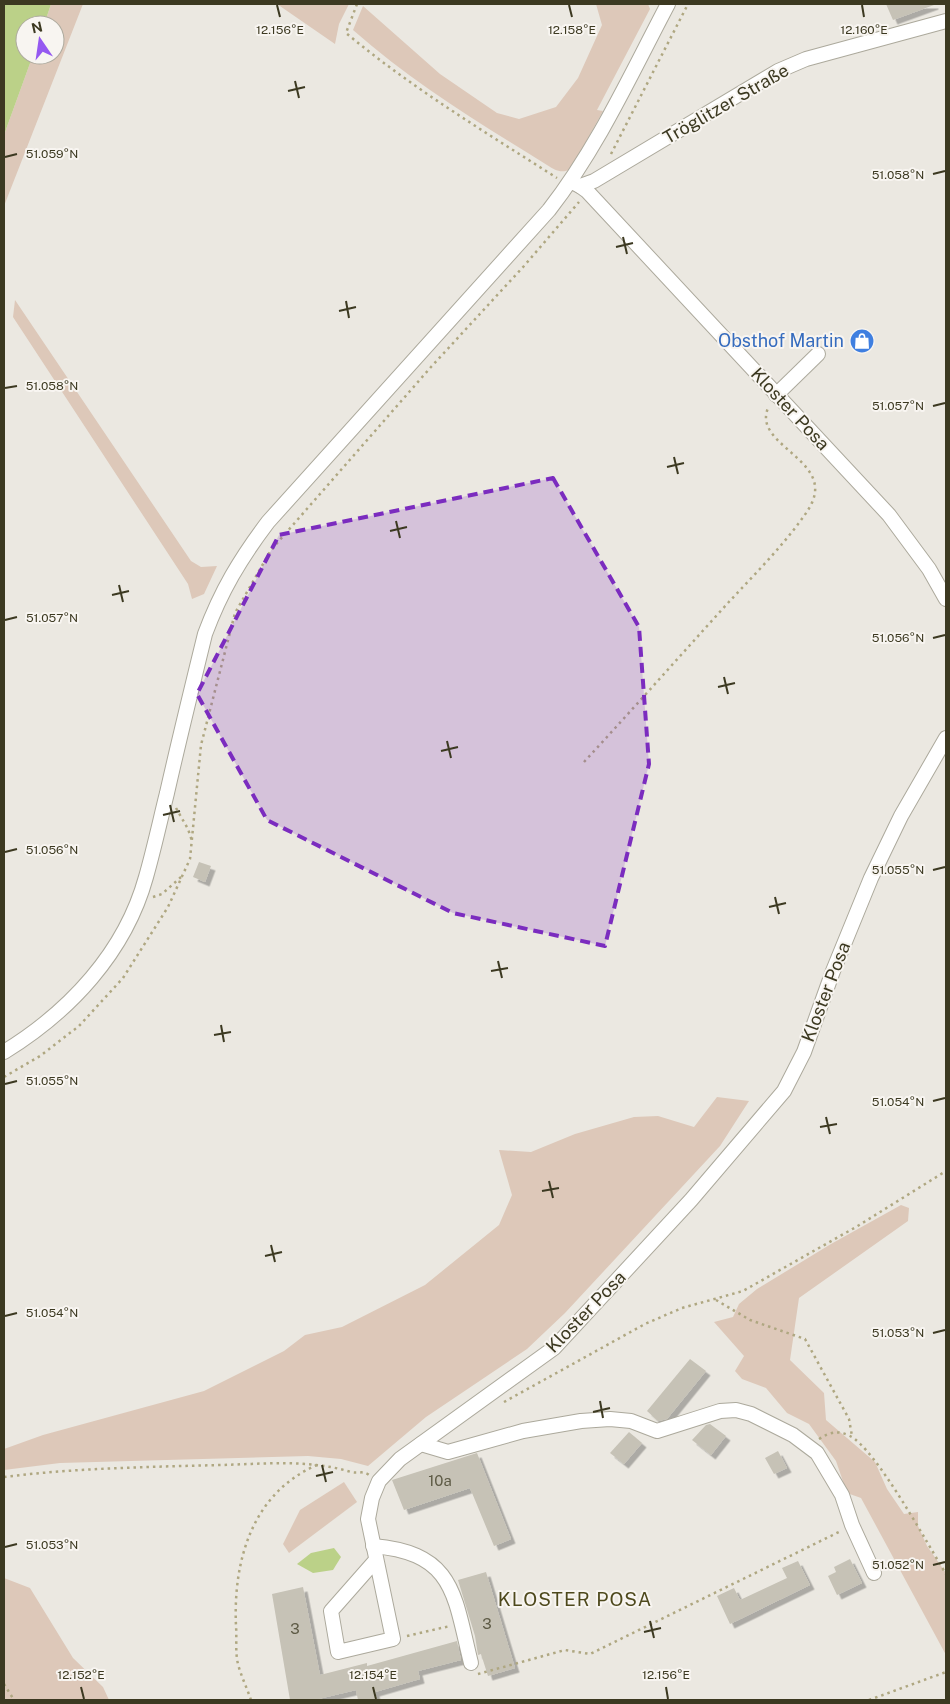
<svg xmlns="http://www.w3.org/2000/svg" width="950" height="1704" font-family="'Public Sans',sans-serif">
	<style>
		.green { fill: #ddc8b9 }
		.water { fill: #bbd188 }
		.building { fill: #c6c2b6; filter: url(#shadow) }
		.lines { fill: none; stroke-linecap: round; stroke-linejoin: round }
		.minor-casing { stroke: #aca99c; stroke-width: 16 }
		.path { stroke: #afa781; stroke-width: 2.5; stroke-dasharray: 2.5 4; stroke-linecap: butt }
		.minor { stroke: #fff; stroke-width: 14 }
		.marked { fill: #7b2cbf; fill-opacity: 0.2; stroke: #7b2cbf; stroke-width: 4; stroke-dasharray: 10 6; stroke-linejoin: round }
		.ticks { fill: none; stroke: #3c3921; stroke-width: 2 }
		.labels { text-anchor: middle; stroke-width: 4; stroke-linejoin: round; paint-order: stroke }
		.number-label { font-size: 15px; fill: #5e5b46 }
		.street-label { font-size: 18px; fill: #3c3921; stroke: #f8f5f1 }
		.shop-label { font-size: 18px; fill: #366cbe; stroke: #f8f5f1; text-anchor: end }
		.neighbourhood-label { font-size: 19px; letter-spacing: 1px; fill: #4e491d; stroke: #f8f5f1 }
		.ticks-label { font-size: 12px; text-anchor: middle; fill: #3c3921; stroke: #f8f5f1; stroke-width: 4; stroke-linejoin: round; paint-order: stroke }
	</style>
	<defs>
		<filter id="shadow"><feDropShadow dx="4.5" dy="4.5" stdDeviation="0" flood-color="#0004"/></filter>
	</defs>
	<rect width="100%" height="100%" fill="#ebe8e1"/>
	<g class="green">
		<path d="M51,4h32l-79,202v-71l29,-80h22v-30h-11z"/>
		<path d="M277,4h72l-10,20 -4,20z"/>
		<path d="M596,4h52l2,5 -53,101 6,1 -32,58c-10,5 -16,1 -24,-4 -68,-42 -134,-82 -194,-135l10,-24 77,68 57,39 22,6 37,-12 22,-29 24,-53z"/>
		<path d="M15,300l176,261 10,6 16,-1 -13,28 -12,5 -4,-15 -175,-267z"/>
		<path d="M717,1097l32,4 -29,45 -155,167 -38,36 -101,68 -58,49 -27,-7 -33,-3 -248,7 -56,7v-21l39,-14 161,-44 80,-40 21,-16 37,-8 83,-42 74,-60 13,-30 -13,-45 32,2 44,-18 59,-17 24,-1 36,11z"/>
		<path d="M901,1205l8,3 -1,13 -109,77 -9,62 34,33 2,27 49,42 12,27 17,25 14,-2v14l9,20 19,27v82l-85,-157 -14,-5 -11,-32 -27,-37 -22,-11 -21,-25 -24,-9 -7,-8 9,-15 -30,-34 19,-5 6,-13 18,-15 74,-45z"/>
		<path d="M344,1482l13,20 -68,51 -6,-9 17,-34z"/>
		<path d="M4,1578l26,10 43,70 30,29 6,13h-105z"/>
	</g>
	<g class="water">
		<path d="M4,4h47l-7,21h-19v30h8l-29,80z"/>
		<path d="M334,1548l7,9 -8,13 -20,3 -16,-9 14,-11z"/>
	</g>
	<g class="building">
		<path d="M886,4h48v1l-41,15z"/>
		<path d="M199,862l12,4 -6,16 -12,-5z"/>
		<path d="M690,1359l16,12 -39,48 -9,2 -11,-10z"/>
		<path d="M710,1424l16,12 -15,19 -19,-15 14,-15z"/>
		<path d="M629,1432l13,11 -18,21 -14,-11z"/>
		<path d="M778,1451l9,17 -13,6 -9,-16z"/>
		<path d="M477,1453l34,86 -17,7 -24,-58 -66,22 -12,-30z"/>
		<path d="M850,1559l12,24 -25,12 -9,-19 8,-4 -2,-5z"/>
		<path d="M798,1561l12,24 -80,39 -13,-28 17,-8 6,12 47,-22 -5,-10z"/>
		<path d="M486,1572l29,96 -27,8 -7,-22 -3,1 -3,-19 -17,-56z"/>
		<path d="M303,1587l17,88 47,-12v3l90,-25 4,19 -43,11 2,8 -45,13 2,8h-19l-2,-10 -42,10h-24l-18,-106z"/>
	</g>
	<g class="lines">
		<defs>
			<g id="minor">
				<path d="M574,183l6,3 14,-5 184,-110 28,-12 140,-38"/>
				<path d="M580,186l7,5 302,324 40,54 17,30"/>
				<path d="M776,395l42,-41"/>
				<path d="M4,1052c65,-40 121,-99 142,-175 8,-28 14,-56 21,-84 12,-53 25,-106 38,-159 16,-43 35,-75 63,-112l281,-312c49,-63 82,-136 119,-206"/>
				<path d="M421,1444l27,8 75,-21 58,-10 29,-2 21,2 26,10 63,-20 16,-1 15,4 42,21 24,18 25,42 10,30 22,48"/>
				<path d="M373,1546c82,7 81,49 98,117"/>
				<path d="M375,1561l-44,50 7,41 55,-13 -25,-120 4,-21 7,-17 21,-22 154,-111 137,-148 93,-109 20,-39 29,-81 38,-93 30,-62 45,-78"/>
			</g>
		</defs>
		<use href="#minor" class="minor-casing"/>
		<g class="path">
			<path d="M357,4l-11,29c66,55 139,99 211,145"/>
			<path d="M611,154l77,-150"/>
			<path d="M584,762c48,-52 95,-105 143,-158 26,-28 55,-57 77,-88 5,-7 10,-15 11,-24 4,-36 -64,-51 -46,-86"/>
			<path d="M176,808l12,21 4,12"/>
			<path d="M153,897l9,-3 19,-17"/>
			<path d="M4,1077l36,-21 39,-30 44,-48 45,-71 22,-48 11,-114 34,-132 36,-63 160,-183 93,-101 55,-64"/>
			<path d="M716,1300l34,20 55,19 44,80 3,17"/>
			<path d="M504,1402l141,-78 37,-16 61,-17 113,-64 90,-56"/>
			<path d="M819,1439c11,-7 19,-9 31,-3 26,13 78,109 96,138"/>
			<path d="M4,1477c72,-9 143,-10 216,-12 44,-1 89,-6 131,7 7,2 12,-2 18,3"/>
			<path d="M407,1636l43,-10"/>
			<path d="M478,1674l87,-24 25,4 251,-123"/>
			<path d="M4,1684l10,16"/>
			<path d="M251,1700c-4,-12 -10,-24 -13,-36 -3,-12 -1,-26 -2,-38 -3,-65 16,-133 81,-161"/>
			<path d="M869,1700l77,-28"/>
		</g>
		<use href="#minor" class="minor"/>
	</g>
	<path class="marked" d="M553,478l86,149 10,137 -44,182 -152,-33 -186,-93 -70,-126 82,-159z"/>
	<path class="ticks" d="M277,5l3,12M569,5l3,12M862,5l2,12M295,81l4,17M288,91l17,-4M5,157l12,-3M933,174l12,-3M623,237l4,17M616,247l17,-4M346,301l3,17M339,311l17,-4M5,388l12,-2M933,406l12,-3M674,457l4,17M667,467l17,-4M396,521l4,17M390,531l17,-4M119,585l4,17M112,595l17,-4M5,620l12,-3M933,638l12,-3M724,677l4,17M718,687l17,-4M447,741l4,17M441,751l17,-4M170,805l4,17M163,815l17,-4M5,852l12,-3M933,870l12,-3M775,897l4,17M769,907l17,-4M498,961l4,17M491,971l17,-3M221,1025l3,17M214,1035l17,-3M5,1084l12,-3M933,1101l12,-3M826,1117l4,17M820,1127l17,-3M549,1181l4,17M542,1191l17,-3M271,1245l4,17M265,1256l17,-4M5,1316l12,-3M933,1333l12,-3M600,1401l3,17M593,1412l17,-4M322,1465l4,17M316,1476l17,-4M5,1547l12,-3M933,1565l12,-3M650,1621l4,17M644,1632l17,-4M81,1687l3,12M373,1687l3,12M666,1687l2,12"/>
	<defs>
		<symbol id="shop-disc" viewBox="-11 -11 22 22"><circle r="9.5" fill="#3f7fe0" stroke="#f8f5f1"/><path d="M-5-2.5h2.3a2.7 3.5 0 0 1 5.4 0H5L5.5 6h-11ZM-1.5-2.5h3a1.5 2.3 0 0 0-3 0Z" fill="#fff"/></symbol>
	</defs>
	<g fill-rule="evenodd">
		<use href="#shop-disc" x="848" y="327" width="28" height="28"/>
	</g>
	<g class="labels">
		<g class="number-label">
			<text x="440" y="1486">10a</text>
			<text x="487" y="1629">3</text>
			<text x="295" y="1634">3</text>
		</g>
		<g class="street-label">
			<text transform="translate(726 104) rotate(-30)" y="6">Tröglitzer Straße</text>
			<text transform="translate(790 409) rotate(47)" y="6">Kloster Posa</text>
			<text transform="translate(826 992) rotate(-69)" y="6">Kloster Posa</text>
			<text transform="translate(586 1312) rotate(-46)" y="6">Kloster Posa</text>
		</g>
		<g class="shop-label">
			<text x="844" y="347">Obsthof Martin</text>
		</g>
		<g class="neighbourhood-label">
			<text x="575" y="1606">KLOSTER POSA</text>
		</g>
	</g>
	<g class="ticks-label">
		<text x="280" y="34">12.156°E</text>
		<text x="572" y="34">12.158°E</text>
		<text x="864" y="34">12.160°E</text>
		<text x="52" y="158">51.059°N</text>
		<text x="898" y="179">51.058°N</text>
		<text x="52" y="390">51.058°N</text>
		<text x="898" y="410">51.057°N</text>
		<text x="52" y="622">51.057°N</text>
		<text x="898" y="642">51.056°N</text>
		<text x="52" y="854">51.056°N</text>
		<text x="898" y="874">51.055°N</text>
		<text x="52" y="1085">51.055°N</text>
		<text x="898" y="1106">51.054°N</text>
		<text x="52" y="1317">51.054°N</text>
		<text x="898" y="1337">51.053°N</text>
		<text x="52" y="1549">51.053°N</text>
		<text x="898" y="1569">51.052°N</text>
		<text x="81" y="1679">12.152°E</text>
		<text x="373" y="1679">12.154°E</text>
		<text x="666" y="1679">12.156°E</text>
	</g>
	<rect width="950" height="1704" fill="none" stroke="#3c3921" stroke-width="10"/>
	<g transform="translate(40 40) rotate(347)"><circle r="24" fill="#f8f5f1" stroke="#adaa9e"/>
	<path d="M0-4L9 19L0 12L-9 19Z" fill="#9559f1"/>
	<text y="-8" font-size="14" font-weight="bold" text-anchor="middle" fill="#3c3921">N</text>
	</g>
</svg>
